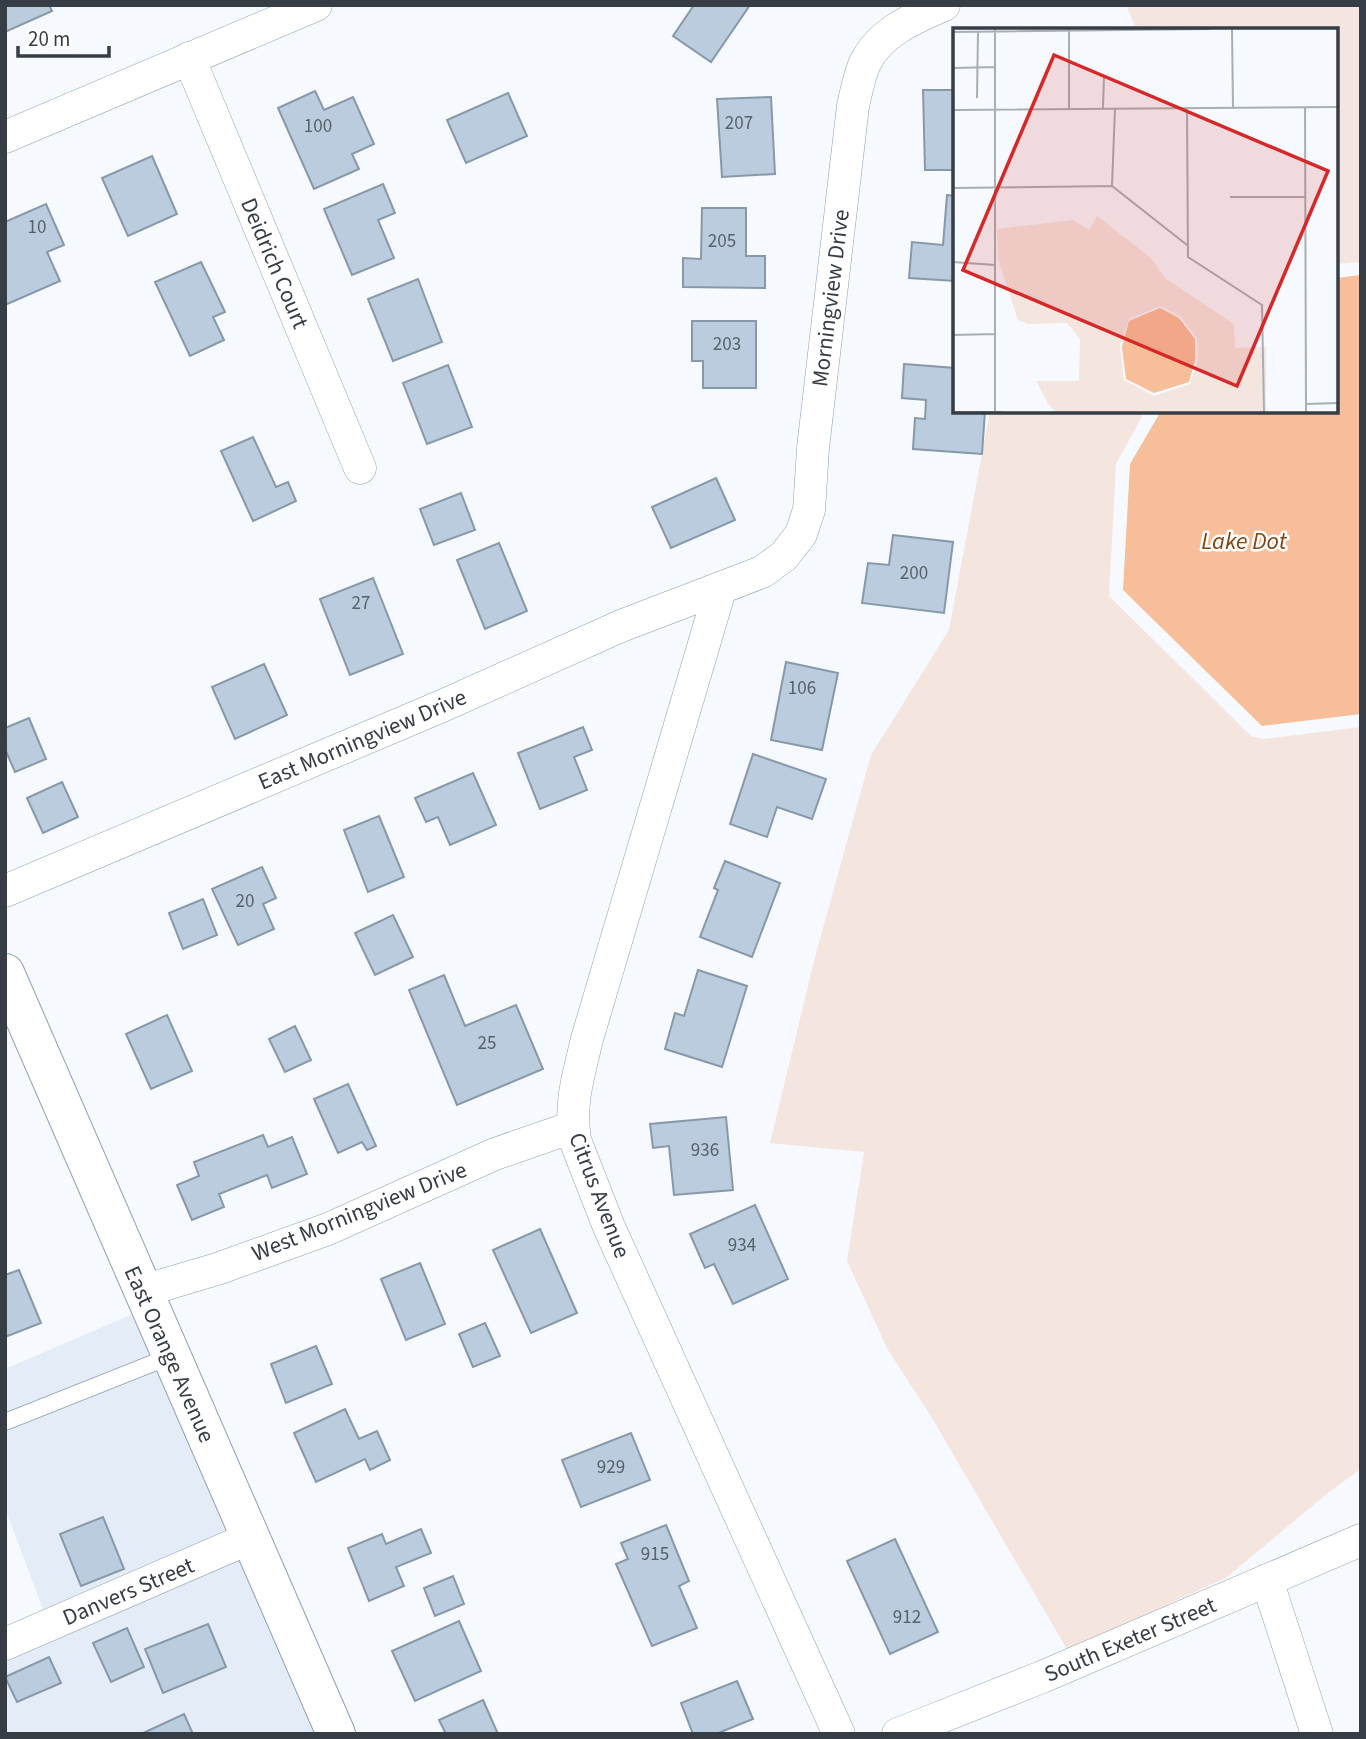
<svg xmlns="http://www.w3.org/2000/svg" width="1366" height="1739" font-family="'Source Sans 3',sans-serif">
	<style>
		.built { fill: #e4edf7 }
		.green { fill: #f4e6de }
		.water { fill: #f7be9a }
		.building { fill: #baccde; stroke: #8798a9; stroke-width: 2 }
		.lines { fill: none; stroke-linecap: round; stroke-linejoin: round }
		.service-casing { stroke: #8fa0b1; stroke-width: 18 }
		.minor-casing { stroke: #8fa0b1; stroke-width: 33 }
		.secondary-casing { stroke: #8fa0b1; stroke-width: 40 }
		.service { stroke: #fff; stroke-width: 16 }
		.minor { stroke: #fff; stroke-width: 32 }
		.secondary { stroke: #fff; stroke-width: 38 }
		.labels { text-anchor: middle; stroke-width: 5; stroke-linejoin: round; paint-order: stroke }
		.number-label { font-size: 19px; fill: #57616a }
		.street-label { font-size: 23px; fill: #363d44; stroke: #fff }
		.water-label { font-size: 24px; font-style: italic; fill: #834412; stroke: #fff }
		.inset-road { fill: none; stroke: #a9aeb3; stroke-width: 2 }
		.view { fill: #d62828; fill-opacity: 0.15; stroke: #d62828; stroke-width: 3.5 }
		.inset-edge { fill: none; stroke: #363d44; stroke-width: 3.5 }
	</style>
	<rect width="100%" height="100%" fill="#f6f9fd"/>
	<path class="built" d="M133,1314l184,420h-312v-77l49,-18 -49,-131v-139z"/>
	<g class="green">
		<path d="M1126,5h235v257l-25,2v-234h-199z"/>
		<path d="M990,411h155l-29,53 -7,132 142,140 12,3 98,-12v742l-32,23 -102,85 -159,74 -139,-238 -41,-63 -41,-89 17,-109 -94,-9 45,-186 56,-202 78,-125z"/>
	</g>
	<path class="water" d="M1361,275v439l-99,12 -139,-136 7,-126 31,-53h175v-133z"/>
	<g class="building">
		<path d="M5,5h44l3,6 -47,21z"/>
		<path d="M694,5h56l-39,57 -38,-26z"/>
		<path d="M923,90h32v80h-30z"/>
		<path d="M315,91l9,19 29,-13 21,47 -22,10 7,15 -45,20 -36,-81z"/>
		<path d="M508,93l19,43 -61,27 -19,-43z"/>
		<path d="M771,97l4,77 -53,3 -5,-78z"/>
		<path d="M152,156l25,58 -49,22 -26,-58z"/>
		<path d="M383,184l12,29 -17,7 16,38 -42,17 -28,-66z"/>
		<path d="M947,195l8,1v85l-46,-3 3,-36 31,3z"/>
		<path d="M46,204l18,41 -17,7 13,29 -55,24v-83z"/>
		<path d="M702,208h44v48h19v32l-82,-1v-29l18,1z"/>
		<path d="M201,262l24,50 -12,5 11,23 -34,16 -35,-74z"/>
		<path d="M418,279l24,63 -49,19 -25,-62z"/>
		<path d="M692,321h64v67h-53v-27h-11z"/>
		<path d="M904,364l51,4v43h30l-3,43 -69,-5 2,-31 10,1 1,-19 -24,-2z"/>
		<path d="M448,365l24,62 -45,17 -24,-61z"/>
		<path d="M253,437l23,50 12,-5 8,19 -43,20 -32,-70z"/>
		<path d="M716,478l19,42 -64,28 -19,-41z"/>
		<path d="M461,493l14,37 -41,15 -14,-36z"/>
		<path d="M893,535l60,7 -9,71 -82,-10 6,-40 21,2z"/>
		<path d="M499,543l28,68 -42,18 -28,-69z"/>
		<path d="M373,578l30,76 -53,21 -30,-76z"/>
		<path d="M786,662l52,11 -16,77 -51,-10z"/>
		<path d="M264,664l23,51 -52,24 -23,-52z"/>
		<path d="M29,718l17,41 -31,13 -10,-23v-21z"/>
		<path d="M583,727l9,23 -18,7 13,33 -47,19 -22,-56z"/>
		<path d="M753,754l73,25 -14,40 -35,-12 -10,30 -37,-13z"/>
		<path d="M473,773l23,52 -46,20 -12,-28 -12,5 -11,-24z"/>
		<path d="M62,782l16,35 -35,16 -16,-35z"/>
		<path d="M379,816l25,61 -36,15 -24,-62z"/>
		<path d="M725,861l55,22 -28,74 -52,-20 18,-47 -4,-2z"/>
		<path d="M262,867l14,31 -13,6 11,25 -36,16 -26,-56z"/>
		<path d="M203,899l14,36 -34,14 -14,-36z"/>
		<path d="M393,915l20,42 -38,18 -20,-42z"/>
		<path d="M698,970l49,16 -25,81 -57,-18 10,-36 9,3z"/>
		<path d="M444,975l21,51 51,-21 27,64 -86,36 -48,-115z"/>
		<path d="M167,1015l25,56 -41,18 -25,-55z"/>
		<path d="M295,1026l16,34 -26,12 -16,-33z"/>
		<path d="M348,1084l28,62 -9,4 -5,-8 -24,11 -24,-54z"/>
		<path d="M726,1117l7,73 -59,5 -5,-49 -16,2 -3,-24z"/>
		<path d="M263,1135l5,12 24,-10 15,37 -35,14 -5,-13 -48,19 5,13 -32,13 -15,-35 22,-9 -5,-14z"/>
		<path d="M755,1205l33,74 -55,25 -19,-40 -9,4 -15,-34z"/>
		<path d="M540,1229l37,84 -46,20 -38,-83z"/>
		<path d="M420,1263l25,61 -39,16 -25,-61z"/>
		<path d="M19,1270l22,53 -36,14v-62z"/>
		<path d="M485,1323l15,33 -27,11 -14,-33z"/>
		<path d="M316,1346l16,38 -46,19 -15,-39z"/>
		<path d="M345,1409l14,30 18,-8 13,29 -20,10 -5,-11 -49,23 -22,-49z"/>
		<path d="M631,1433l19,47 -69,27 -19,-47z"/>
		<path d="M103,1517l21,52 -43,17 -21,-52z"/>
		<path d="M666,1525l23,56 -10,5 18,42 -45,18 -36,-82 12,-5 -7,-16z"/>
		<path d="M421,1529l10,24 -35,14 8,19 -35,15 -21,-53 34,-14 4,10z"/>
		<path d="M895,1539l43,93 -48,22 -43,-93z"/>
		<path d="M453,1576l11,28 -29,12 -11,-28z"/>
		<path d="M459,1621l22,50 -66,30 -23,-50z"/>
		<path d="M208,1624l18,43 -63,26 -18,-44z"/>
		<path d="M127,1628l17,39 -33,15 -18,-39z"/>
		<path d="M49,1657l12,26 -44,19 -12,-25z"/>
		<path d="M737,1681l16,38 -37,15h-23l-12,-31z"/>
		<path d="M483,1700l15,34h-52l-7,-14z"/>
		<path d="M184,1714l9,20h-52z"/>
	</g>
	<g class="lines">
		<defs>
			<path id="service" d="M5,1422l166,-66"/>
			<g id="minor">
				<path d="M189,58l171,410"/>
				<path d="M5,137l311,-132"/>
				<path d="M720,590l-133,449c-8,35 -18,64 -12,101l34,87 230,507"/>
				<path d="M5,891l437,-185 179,-80 141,-54 22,-16 17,-22 8,-24 4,-62 40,-342c3,-13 6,-30 12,-43 15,-31 49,-45 79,-58"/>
				<path d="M143,1291l74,-22 111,-40 167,-75 78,-27"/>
				<path d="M1267,1580l50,154"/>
				<path d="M5,1644l245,-106"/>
				<path d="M898,1734l144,-57 319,-137"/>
			</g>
			<path id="secondary" d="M5,973l331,761"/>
		</defs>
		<use href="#service" class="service-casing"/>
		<use href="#minor" class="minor-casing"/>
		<use href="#secondary" class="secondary-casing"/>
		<use href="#service" class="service"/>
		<use href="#minor" class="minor"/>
		<use href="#secondary" class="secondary"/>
	</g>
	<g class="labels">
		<g class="number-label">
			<text x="739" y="129">207</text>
			<text x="318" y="132">100</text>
			<text x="37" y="233">10</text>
			<text x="722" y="247">205</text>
			<text x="727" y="350">203</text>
			<text x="914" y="579">200</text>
			<text x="361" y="609">27</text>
			<text x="802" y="694">106</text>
			<text x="245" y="907">20</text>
			<text x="487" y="1049">25</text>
			<text x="705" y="1156">936</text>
			<text x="742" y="1251">934</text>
			<text x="611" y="1473">929</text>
			<text x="655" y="1560">915</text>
			<text x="907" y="1623">912</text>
		</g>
		<g class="street-label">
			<text transform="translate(275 263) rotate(67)" y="8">Deidrich Court</text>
			<text transform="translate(830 298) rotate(-83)" y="8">Morningview Drive</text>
			<text transform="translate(362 739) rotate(-23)" y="8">East Morningview Drive</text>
			<text transform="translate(600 1195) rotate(69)" y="8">Citrus Avenue</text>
			<text transform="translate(359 1211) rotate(-22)" y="8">West Morningview Drive</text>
			<text transform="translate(170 1354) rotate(66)" y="8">East Orange Avenue</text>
			<text transform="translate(128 1591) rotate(-23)" y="8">Danvers Street</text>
			<text transform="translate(1130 1639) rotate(-23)" y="8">South Exeter Street</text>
		</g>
		<g class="water-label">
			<text x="1244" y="549">Lake Dot</text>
		</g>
	</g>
	<g transform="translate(953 28)">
		<rect width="385" height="385" fill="#f6f9fd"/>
		<path d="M144,188l54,42 14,20 69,46 1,24 31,-1v65h-210l-7,-7 -13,-24h43l1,-42 -13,-16 -39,1 -10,-4 -20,-61 -1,-30 76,-9 16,10zM207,278l20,10 17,22 1,23 -8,23 -36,12 -30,-16 -4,-34 9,-27z" fill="#f4e6de" fill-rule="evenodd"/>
		<path d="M207,280l19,10 16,21v21l-6,22 -35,11 -28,-14 -4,-32 7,-26z" fill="#f7be9a"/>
		<path class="inset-road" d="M116,1v79M279,1l1,78M0,4l257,-3M0,40l42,-1M24,70l1,-66M234,79l1,150 74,48 2,107M352,79l1,305M150,80l1,-32M0,82l385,-3M159,158l3,-78M0,160l159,-2 75,59M277,169h76M0,234l42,3M0,307l42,-1M353,376l32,-1M0,384h50M42,384v-383"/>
		<path class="view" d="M101,27l274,116 -91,215 -274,-116z"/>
		<rect width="385" height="385" class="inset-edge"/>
	</g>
	<rect width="1366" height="1739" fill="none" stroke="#363d44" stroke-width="14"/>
	<path d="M18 46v10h91v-10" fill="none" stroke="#363d44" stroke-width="3.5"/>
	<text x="28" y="46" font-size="21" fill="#363d44" stroke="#ffffff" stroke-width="5" paint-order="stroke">20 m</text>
</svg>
